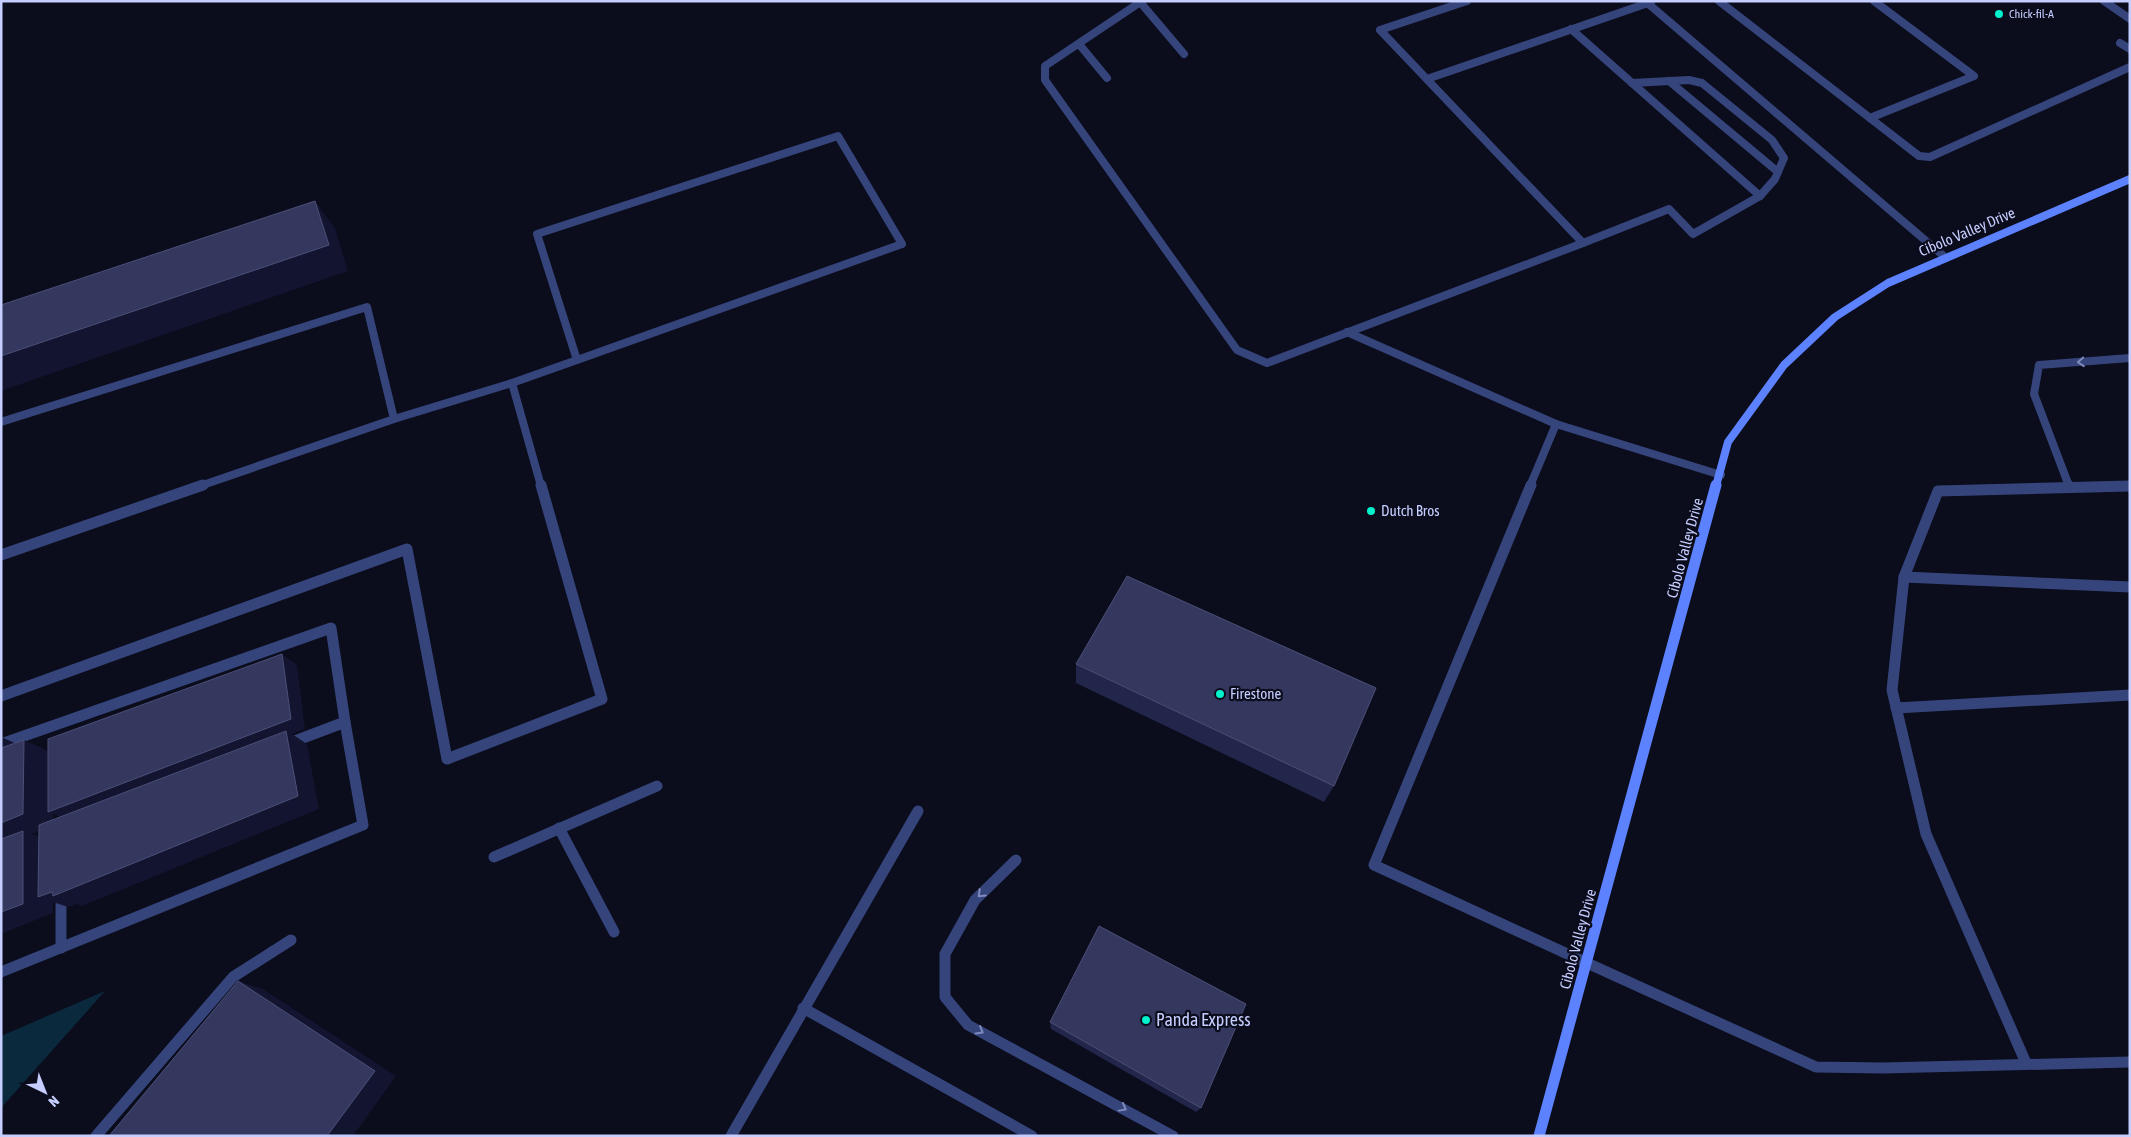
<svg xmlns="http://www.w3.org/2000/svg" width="2131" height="1137" font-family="'Asap Condensed',sans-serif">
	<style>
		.water { fill: #0a293c }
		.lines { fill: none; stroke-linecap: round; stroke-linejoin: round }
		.lane-far1 { stroke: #35457b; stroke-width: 8 }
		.lane { stroke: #35457b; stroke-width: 11 }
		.street { stroke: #35457b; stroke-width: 11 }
		.secondary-far1 { stroke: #5d82ff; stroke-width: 8 }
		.secondary { stroke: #5d82ff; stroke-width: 11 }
		.wall { fill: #23264b }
		.shaded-wall { fill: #121430; fill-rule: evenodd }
		.building { fill: #35385e; stroke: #4c4f77 }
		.oneway { stroke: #7e8abd }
		.poi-dot { fill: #00f1cc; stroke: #0b0c1c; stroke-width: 2 }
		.labels { text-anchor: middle; stroke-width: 4.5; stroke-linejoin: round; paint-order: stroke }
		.far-poi-label { font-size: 12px; fill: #c6ceff; stroke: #0b0c1c; text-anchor: start }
		.street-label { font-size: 15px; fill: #c6ceff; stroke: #0b0c1c }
		.poi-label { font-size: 15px; fill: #c6ceff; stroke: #0b0c1c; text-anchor: start }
		.near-poi-label { font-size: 18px; fill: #c6ceff; stroke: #0b0c1c; text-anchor: start }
	</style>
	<rect width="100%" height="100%" fill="#0b0c1c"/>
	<path class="water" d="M105,991l-104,117v-72z"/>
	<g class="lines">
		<g class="lane-far1">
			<path d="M1142,1l-97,65v14l192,270 30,13 316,-120 -203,-213 87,-29"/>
			<path d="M1645,1l301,257"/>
			<path d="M1719,1l200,155 11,1 200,-90"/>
			<path d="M2104,1l26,18"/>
			<path d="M1140,2l44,52"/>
			<path d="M1571,29l189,167 -67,38 -24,-25 -86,34"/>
			<path d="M2120,43l10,6"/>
			<path d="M1079,44l28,34"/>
			<path d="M1427,79l224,-77"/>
			<path d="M1669,81l109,91"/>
			<path d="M1632,83l57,-3 13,3 70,57 12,18 -9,21 -15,17"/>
			<path d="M1870,118l104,-42 -100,-75"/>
			<path d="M838,136l64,108 -325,116 -40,-126z"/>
			<path d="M1347,332l209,92"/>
			<path d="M394,419l118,-36"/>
			<path d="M1,422l366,-115 27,112 -194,67"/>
			<path d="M541,486l-29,-103 65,-23"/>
			<path d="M1530,486l26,-62 165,51"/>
			<path d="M2069,486l-35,-92 5,-29 91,-7"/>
			<path d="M2119,486h11"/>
		</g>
		<g class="lane">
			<path d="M1531,485l-157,380 213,98"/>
			<path d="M2068,485l1,2"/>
			<path d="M1,555l202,-70"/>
			<path d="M1904,577l34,-86 192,-5"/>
			<path d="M1,696l406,-147 40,210 155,-60 -61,-214"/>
			<path d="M1896,708l234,-13"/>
			<path d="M1,744l330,-116 14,94"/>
			<path d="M559,828l55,104"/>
			<path d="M494,857l163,-71"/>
			<path d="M1016,860l-41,40 -30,54v43l23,28 205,111"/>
			<path d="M61,892v56"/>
			<path d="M1,972l362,-147 -18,-103 -58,22"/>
			<path d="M803,1008l229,128"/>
			<path d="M2026,1063l-100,-229 -34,-144 12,-113 226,10"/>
			<path d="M96,1136l137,-159 58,-37"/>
			<path d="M731,1136l187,-325"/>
		</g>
		<path class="street" d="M1587,963l229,104 67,1 247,-6"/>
		<path class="secondary-far1" d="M1716,486l12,-44 56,-77 51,-48 53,-34 242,-104"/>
		<path class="secondary" d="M1539,1136l177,-651"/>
	</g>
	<g class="wall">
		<path d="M1076,664l258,122 -10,16 -248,-119z"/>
		<path d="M1050,1022l151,86 -5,4 -145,-83z"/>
	</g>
	<g class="shaded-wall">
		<path d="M315,201l20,27 13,43 -347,120v-35z"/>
		<path d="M282,654l15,11 8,64 -13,5 15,10 12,65 -237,97 -5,-2 -9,3 -15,-5v11l-52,21v-197l23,10v-7l29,13zM53,814l15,6 -15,22 -21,-8 21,-8z"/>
		<path d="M238,981l25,8 133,87 -43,60h-26z"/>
	</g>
	<g class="building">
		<path d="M315,201l14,44 -328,111v-51z"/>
		<path d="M1127,576l249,112 -42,98 -258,-122z"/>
		<path d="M282,654l9,65 -243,93v-73z"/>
		<path d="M286,731l12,65 -245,100 -1,-4 -14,5 1,-72z"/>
		<path d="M24,740l-1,74 -22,9v-75z"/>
		<path d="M23,831v73l-22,8v-73z"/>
		<path d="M1099,926l147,78 -45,104 -151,-86z"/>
		<path d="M238,981l137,90 -48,65h-218z"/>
	</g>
	<defs><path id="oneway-chevron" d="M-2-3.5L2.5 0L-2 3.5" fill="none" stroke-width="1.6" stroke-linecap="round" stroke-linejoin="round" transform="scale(1.25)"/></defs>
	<g class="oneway">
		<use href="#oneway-chevron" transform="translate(2081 362) rotate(176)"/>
		<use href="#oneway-chevron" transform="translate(981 894) rotate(136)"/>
		<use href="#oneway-chevron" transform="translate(980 1031) rotate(30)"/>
		<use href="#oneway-chevron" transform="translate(1123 1108) rotate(29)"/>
	</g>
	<g class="poi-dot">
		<circle cx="1999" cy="14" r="5"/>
		<circle cx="1371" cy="511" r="5"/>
		<circle cx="1220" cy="694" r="5"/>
		<circle cx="1146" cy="1020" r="5"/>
	</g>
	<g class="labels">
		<g class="far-poi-label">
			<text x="2009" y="18">Chick-fil-A</text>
		</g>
		<g class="street-label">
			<text transform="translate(1967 232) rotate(-23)" y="5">Cibolo Valley Drive</text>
			<text transform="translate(1685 548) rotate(-75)" y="5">Cibolo Valley Drive</text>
			<text transform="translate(1578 939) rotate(-75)" y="5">Cibolo Valley Drive</text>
		</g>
		<g class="poi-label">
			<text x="1381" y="516">Dutch Bros</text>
			<text x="1230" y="699">Firestone</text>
		</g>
		<g class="near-poi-label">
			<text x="1156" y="1026">Panda Express</text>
		</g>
	</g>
	<rect width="2131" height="1137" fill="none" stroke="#c6ceff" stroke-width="5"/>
	<g transform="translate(45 1092) rotate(137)" stroke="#0b0c1c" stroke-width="4" paint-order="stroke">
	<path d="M0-4L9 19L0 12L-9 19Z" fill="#c6ceff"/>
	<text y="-8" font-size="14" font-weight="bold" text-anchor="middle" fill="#c6ceff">N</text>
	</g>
</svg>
